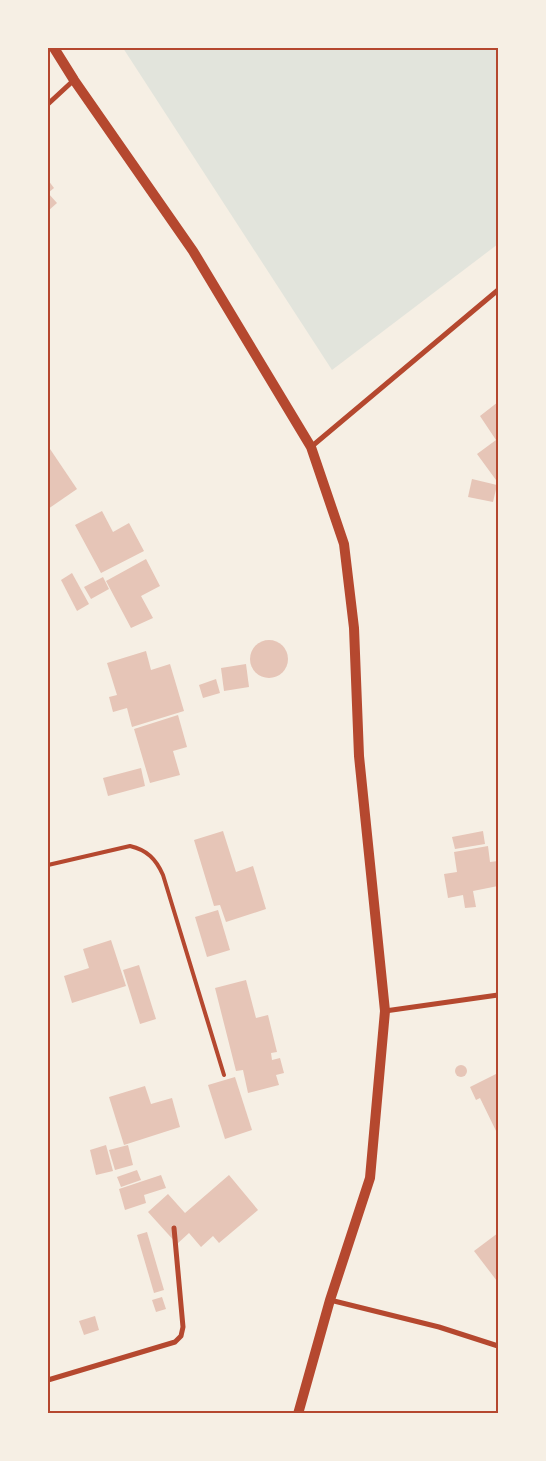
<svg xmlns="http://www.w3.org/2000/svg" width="546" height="1461" font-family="Poppins,sans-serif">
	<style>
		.green { fill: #e2e4dc }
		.building { fill: #e6c5b7 }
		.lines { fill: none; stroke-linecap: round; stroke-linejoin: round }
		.service { stroke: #b5482f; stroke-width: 4 }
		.minor { stroke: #b5482f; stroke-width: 5 }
		.secondary { stroke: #b5482f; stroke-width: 10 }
		.neatline { fill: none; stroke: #b5482f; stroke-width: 2 }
	</style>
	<rect width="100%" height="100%" fill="#f6efe4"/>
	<path class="green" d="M123,48h375v196l-166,126z"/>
	<g class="building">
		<path d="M48,180l6,8 -6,5 9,10 -9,8z"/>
		<path d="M498,402v76l-2,2 -19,-26 19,-14 -16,-24z"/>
		<path d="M48,446l29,43 -29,20z"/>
		<path d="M472,479l25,6 -4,17 -25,-5z"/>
		<path d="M102,511l11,21 16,-9 15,28 -43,22 -26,-48z"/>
		<path d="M146,559l14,27 -19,10 12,22 -22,10 -25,-47z"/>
		<path d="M72,573l17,31 -12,7 -16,-31z"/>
		<path d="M103,577l6,12 -18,10 -7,-12z"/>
		<circle cx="269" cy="659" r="19"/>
		<path d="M146,651l5,19 19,-6 14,47 -52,16 -5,-19 -14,4 -4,-15 8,-2 -10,-32z"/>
		<path d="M246,664l3,23 -25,4 -3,-23z"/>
		<path d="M216,679l4,14 -17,5 -4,-13z"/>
		<path d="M178,715l9,32 -14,4 7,24 -30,8 -16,-54z"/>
		<path d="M141,768l4,18 -37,10 -5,-18z"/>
		<path d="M223,831l13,41 17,-6 13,43 -40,13 -6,-17 -6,1 -20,-66z"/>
		<path d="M483,831l2,13 -30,5 -3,-12z"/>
		<path d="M488,846l2,16 8,-1v25l-25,5 3,16 -11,1 -2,-13 -15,3 -4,-24 13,-2 -3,-20z"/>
		<path d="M218,910l12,40 -23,7 -12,-40z"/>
		<path d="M111,940l15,46 -54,17 -8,-27 25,-8 -6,-19z"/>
		<path d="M139,965l17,54 -16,5 -17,-54z"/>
		<path d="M246,980l10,38 12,-3 9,37 -6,1 1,7 8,-2 4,15 -8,2 3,10 -31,8 -5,-23 -7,1 -21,-83z"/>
		<circle cx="461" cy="1071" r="6"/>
		<path d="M498,1073v62l-18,-37 -4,2 -6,-13z"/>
		<path d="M235,1077l17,53 -27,9 -17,-54z"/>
		<path d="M145,1086l6,18 21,-6 8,29 -56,18 -15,-48z"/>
		<path d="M106,1145l7,26 -17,4 -6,-25z"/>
		<path d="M128,1145l5,20 -18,5 -6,-20z"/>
		<path d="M137,1170l4,10 -20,7 -4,-10z"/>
		<path d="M161,1175l5,13 -22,7 2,8 -21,7 -6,-21z"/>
		<path d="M229,1175l29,35 -39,33 -6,-7 -12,11 -12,-14 -12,11 -29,-32 20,-18 17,19z"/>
		<path d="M147,1232l17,58 -10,3 -17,-58z"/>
		<path d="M498,1233v46l-1,2 -23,-30z"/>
		<path d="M162,1297l4,12 -10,3 -4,-12z"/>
		<path d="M95,1316l4,14 -15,5 -5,-14z"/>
	</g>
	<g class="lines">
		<path class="service" d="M48,865l82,-19c17,4 26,13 33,29l61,200"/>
		<g class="minor">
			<path d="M48,104l26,-24"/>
			<path d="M311,447l187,-157"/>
			<path d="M385,1011l113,-16"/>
			<path d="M330,1300l109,27 59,19"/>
			<path d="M48,1380l127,-38 6,-6 2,-9 -9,-99"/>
		</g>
		<path class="secondary" d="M54,48l20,32 119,171 118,196 33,97 10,84 5,128 26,255 -15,167 -40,122 -32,114"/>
	</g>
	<rect width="546" height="1461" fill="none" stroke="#f6efe4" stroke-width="98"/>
	<rect x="49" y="49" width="448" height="1363" class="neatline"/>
</svg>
